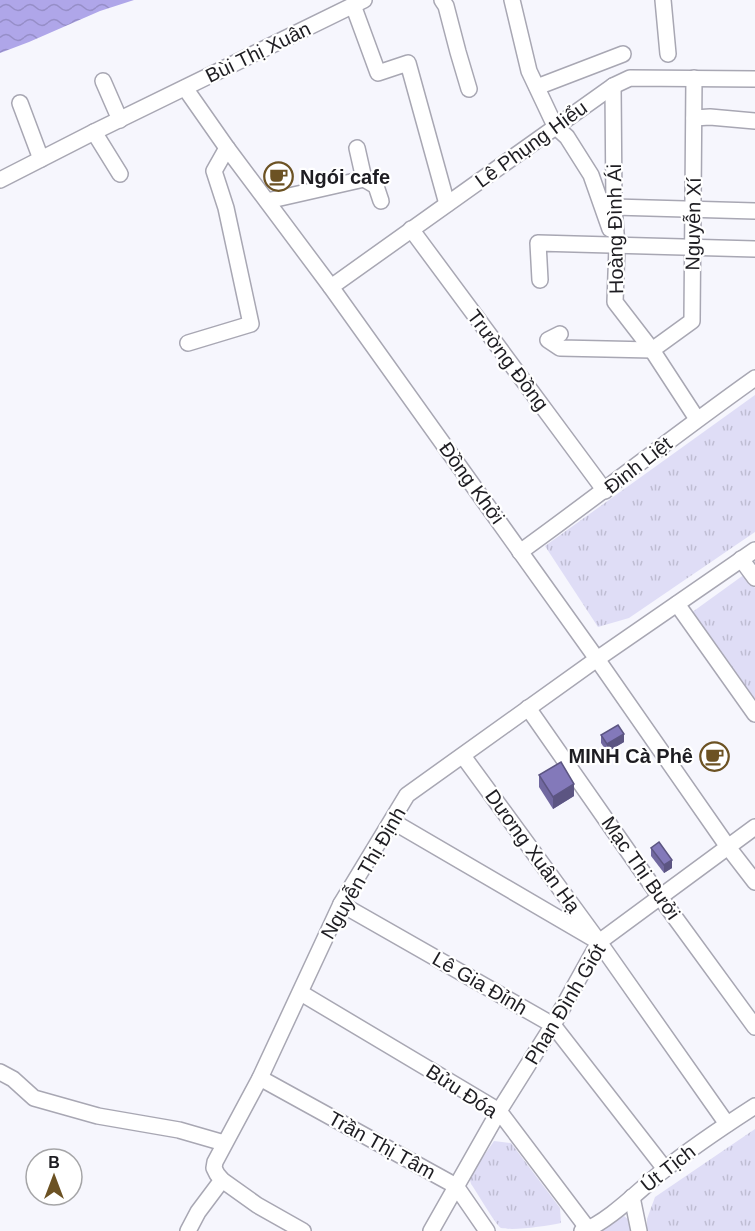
<svg xmlns="http://www.w3.org/2000/svg" width="755" height="1231" font-family="Helvetica,sans-serif">
	<style>
		.grass { fill: url(#grass-tufts) }
		.water { fill: url(#water-waves) }
		.lines { fill: none; stroke-linecap: round; stroke-linejoin: round }
		.minor-casing { stroke: #a8a7b3; stroke-width: 18 }
		.minor { stroke: #fff; stroke-width: 15 }
		.wall { fill: #7168a0 }
		.shaded-wall { fill: #5c5582 }
		.building { fill: #8379ba; stroke: #5c5582; stroke-width: 1.5 }
		.labels { text-anchor: middle; stroke-width: 4.5; stroke-linejoin: round; paint-order: stroke }
		.street-label { font-size: 20px; fill: #1e1d22; stroke: #fff }
		.poi-label { font-size: 20px; font-weight: bold; fill: #1e1d22; stroke: #fff; text-anchor: start }
	</style>
	<defs>
		<pattern id="grass-tufts" width="24" height="20" patternUnits="userSpaceOnUse" patternTransform="scale(1.5)"><rect width="24" height="20" fill="#dfddf6"/><path d="M3 7l-1-3M5 7V3M7 7l1-3M15 17l-1-3M17 17v-4M19 17l1-3" fill="none" stroke="#bfbdd3"/></pattern>
		<pattern id="water-waves" width="16" height="10" patternUnits="userSpaceOnUse" patternTransform="scale(1.5)"><rect width="16" height="10" fill="#afa6e9"/><path d="M0 5q4-4 8 0t8 0" fill="none" stroke="#968ec8"/></pattern>
	</defs>
	<rect width="100%" height="100%" fill="#f6f6fd"/>
	<g class="grass">
		<path d="M755,395v137l-126,86 -31,9 -53,-81z"/>
		<path d="M745,574l10,14v112l-64,-87z"/>
		<path d="M755,1129v102h-108v-12l8,-22z"/>
		<path d="M494,1141l17,2 49,65 1,15c-15,3 -47,8 -60,5 -6,-4 -24,-36 -30,-44l-2,-7z"/>
		<path d="M624,1216l10,8v7h-34z"/>
	</g>
	<path class="water" d="M0,0h134l-34,11 -71,31 -29,11z"/>
	<g class="lines">
		<defs>
			<g id="minor">
				<path d="M442,0l4,6 12,46 11,37"/>
				<path d="M512,0l17,71 26,55 12,11 24,38 19,54"/>
				<path d="M663,0l5,54"/>
				<path d="M353,5l25,68 30,-10 39,141"/>
				<path d="M103,81l17,39"/>
				<path d="M613,86l1,121 3,39 -2,56 37,48 45,69"/>
				<path d="M537,87l86,-33"/>
				<path d="M185,88l42,60 104,139 266,372 131,188 27,35"/>
				<path d="M20,103l21,56"/>
				<path d="M694,118l16,-1 45,4"/>
				<path d="M94,132l26,42"/>
				<path d="M357,148l7,31 12,7 5,15"/>
				<path d="M0,180l94,-48 270,-132"/>
				<path d="M267,201l97,-22"/>
				<path d="M614,207l141,4"/>
				<path d="M411,229l194,262"/>
				<path d="M540,280l-2,-37 217,6"/>
				<path d="M331,287l282,-201 17,-8 125,1"/>
				<path d="M560,334l-12,6 12,8 92,2 40,-29 2,-243"/>
				<path d="M188,343l63,-19 -25,-116 -12,-37 13,-23"/>
				<path d="M520,552c79,-57 156,-118 235,-174"/>
				<path d="M741,559l14,19"/>
				<path d="M677,604l78,110"/>
				<path d="M528,708l132,189 95,130"/>
				<path d="M463,756l136,186 128,182"/>
				<path d="M392,821l202,118"/>
				<path d="M341,904l212,121 112,144"/>
				<path d="M301,993l198,118 89,118"/>
				<path d="M0,1072l13,7 21,19 64,18 81,14 45,13"/>
				<path d="M260,1078l196,108 31,45"/>
				<path d="M632,1197l7,34"/>
				<path d="M188,1231l10,-19 24,-32"/>
				<path d="M303,1231l-46,-26 -35,-25 -5,-6 -3,-6 1,-6 45,-84 81,-174 66,-109 190,-136 158,-109"/>
				<path d="M431,1231l68,-120 54,-86 46,-83 156,-115"/>
				<path d="M582,1231c26,-8 60,-44 82,-61 28,-23 60,-44 91,-64"/>
			</g>
		</defs>
		<use href="#minor" class="minor-casing"/>
		<use href="#minor" class="minor"/>
	</g>
	<g class="wall">
		<path d="M601,735l23,7 -17,10 -6,-9z"/>
		<path d="M539,775l35,21 -21,13 -14,-22z"/>
		<path d="M651,848l21,20 -8,5 -13,-17z"/>
	</g>
	<g class="shaded-wall">
		<path d="M624,734v8l-17,10v-8z"/>
		<path d="M574,784v12l-21,13v-12z"/>
		<path d="M672,860v8l-8,5v-8z"/>
	</g>
	<g class="building">
		<path d="M618,725l6,9 -17,10 -6,-9z"/>
		<path d="M561,762l13,22 -21,13 -14,-22z"/>
		<path d="M659,842l13,18 -8,5 -13,-17z"/>
	</g>
	<defs>
		<symbol id="cafe-ring" viewBox="-11 -11 22 22"><circle r="9.5" fill="#fff" stroke="#6c5223" stroke-width="1.5"/><path d="M-5.5-4.5H6V0H3Q3 3.5 0 3.5H-2.5Q-5.5 3.5-5.5 0ZM3-3.2v2h1.7v-2ZM-6 4.5H4V6H-6Z" fill="#6c5223"/></symbol>
	</defs>
	<g fill-rule="evenodd">
		<use href="#cafe-ring" x="262" y="160" width="33" height="33"/>
		<use href="#cafe-ring" x="698" y="740" width="33" height="33"/>
	</g>
	<g class="labels">
		<g class="street-label">
			<text transform="translate(258 52) rotate(-26)" y="7">Bùi Thị Xuân</text>
			<text transform="translate(531 144) rotate(-36)" y="7">Lê Phụng Hiểu</text>
			<text transform="translate(693 224) rotate(-89)" y="7">Nguyễn Xí</text>
			<text transform="translate(615 229) rotate(-91)" y="7">Hoàng Đình Ái</text>
			<text transform="translate(508 360) rotate(53)" y="7">Trường Đồng</text>
			<text transform="translate(638 465) rotate(-38)" y="7">Đinh Liệt</text>
			<text transform="translate(472 483) rotate(54)" y="7">Đồng Khởi</text>
			<text transform="translate(533 851) rotate(54)" y="7">Dương Xuân Hạ</text>
			<text transform="translate(641 868) rotate(55)" y="7">Mạc Thị Bưởi</text>
			<text transform="translate(363 873) rotate(-60)" y="7">Nguyễn Thị Định</text>
			<text transform="translate(480 983) rotate(30)" y="7">Lê Gia Đỉnh</text>
			<text transform="translate(565 1004) rotate(-59)" y="7">Phan Đình Giót</text>
			<text transform="translate(462 1091) rotate(33)" y="7">Bửu Đóa</text>
			<text transform="translate(382 1145) rotate(29)" y="7">Trần Thị Tâm</text>
			<text transform="translate(668 1168) rotate(-38)" y="7">Út Tịch</text>
		</g>
		<g class="poi-label">
			<text x="300" y="184">Ngói cafe</text>
			<text x="693" y="763" text-anchor="end">MINH Cà Phê</text>
		</g>
	</g>
	<g transform="translate(54 1177)"><circle r="28" fill="#ffffff" stroke="#a5a5a7" stroke-width="1.5"/>
	<path d="M0-4.5L10 22L0 15L-10 22Z" fill="#6c5223"/>
	<text y="-9" font-size="16" font-weight="bold" text-anchor="middle" fill="#1e1d22">B</text>
	</g>
</svg>
